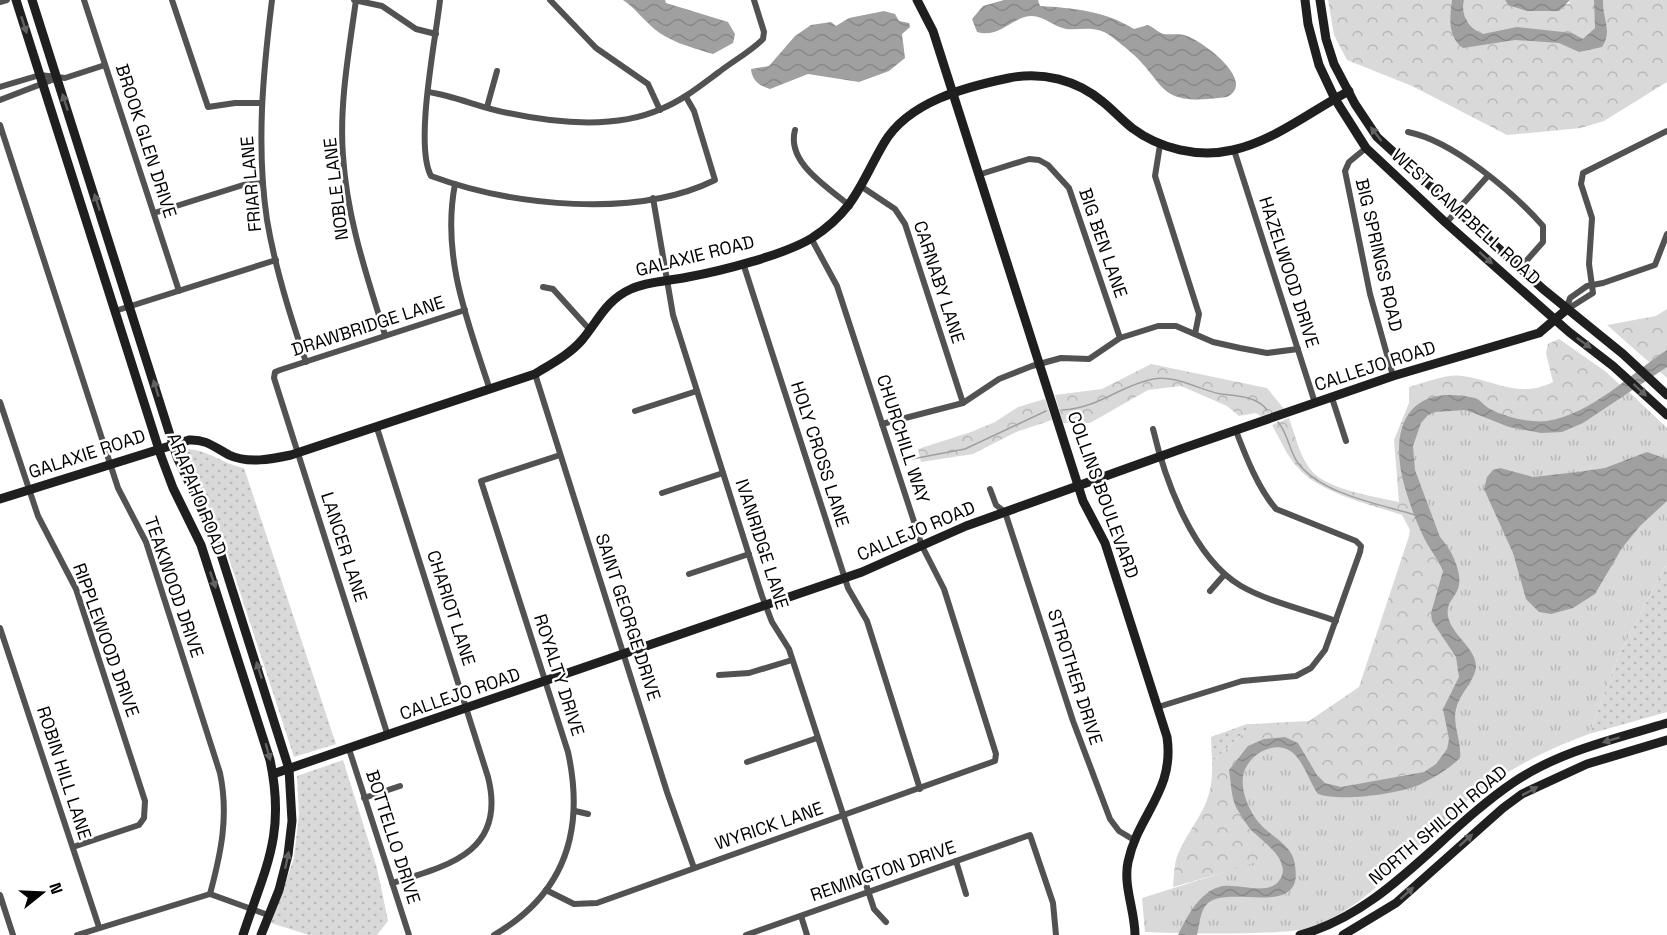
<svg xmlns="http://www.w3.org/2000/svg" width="1667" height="935" font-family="'Space Grotesk',sans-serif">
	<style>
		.grass { fill: url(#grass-dots) }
		.forest { fill: url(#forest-crowns) }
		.park { fill: url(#park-tufts) }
		.water { fill: url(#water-waves) }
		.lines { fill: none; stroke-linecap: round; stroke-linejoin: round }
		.stream { stroke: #a0a0a0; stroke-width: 1.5 }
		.street { stroke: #525252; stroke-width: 6 }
		.secondary { stroke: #1f1f1f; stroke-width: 9 }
		.oneway { fill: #626262 }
		.labels { text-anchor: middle; stroke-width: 5; stroke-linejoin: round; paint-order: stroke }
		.street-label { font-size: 18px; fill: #000; stroke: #fff }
	</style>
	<defs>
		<pattern id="grass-dots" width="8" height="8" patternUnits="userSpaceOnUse" patternTransform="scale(1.5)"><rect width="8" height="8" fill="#d9d9d9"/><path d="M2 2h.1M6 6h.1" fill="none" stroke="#b8b8b8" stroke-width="1.8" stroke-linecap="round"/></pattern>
		<pattern id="forest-crowns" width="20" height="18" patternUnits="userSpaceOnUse" patternTransform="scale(1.5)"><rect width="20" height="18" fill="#d9d9d9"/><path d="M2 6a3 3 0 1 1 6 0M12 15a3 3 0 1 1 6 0" fill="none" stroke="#b8b8b8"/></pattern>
		<pattern id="park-tufts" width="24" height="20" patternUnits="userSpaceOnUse" patternTransform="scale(1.5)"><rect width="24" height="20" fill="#d9d9d9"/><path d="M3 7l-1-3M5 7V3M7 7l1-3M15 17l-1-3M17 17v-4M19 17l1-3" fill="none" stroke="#b8b8b8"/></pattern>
		<pattern id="water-waves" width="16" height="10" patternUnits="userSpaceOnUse" patternTransform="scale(1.5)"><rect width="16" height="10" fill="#a0a0a0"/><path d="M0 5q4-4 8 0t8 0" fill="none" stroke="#888"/></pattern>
	</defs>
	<rect width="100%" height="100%" fill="#fff"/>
	<g class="grass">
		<path d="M186,449c24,1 36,15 58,19l92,276 -42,13 -74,-226 -36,-78z"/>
		<path d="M1667,562v150l-78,22 29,-77z"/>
		<path d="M1247,724h6l-41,38 -1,-25z"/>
		<path d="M343,760l34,108 11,53 -11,14h-68l-38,-12 23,-65 5,-44 -2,-38z"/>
	</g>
	<g class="forest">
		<path d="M1328,0h177l3,5 61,-1 1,-4h97v82l-63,39 -23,7 -74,7 -95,-49 -65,-26 -13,-25z"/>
		<path d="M1667,309v69l-60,-53 49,-9z"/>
		<path d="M1559,339l46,32 62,57 -178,339 -84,54 -232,66c1,-10 1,-24 5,-33 16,-36 36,-46 34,-92l41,-38 56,-3 50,-34 50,-151 1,-6 -8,-15c-31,-10 -82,-22 -104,-47 -11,-12 -18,-29 -26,-43l17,-7c6,17 11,39 22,52 14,19 65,27 88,32l-5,-62 15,-37v-16c15,-4 39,-14 54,-11 33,5 57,23 90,6l-7,-29 2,-9z"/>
		<path d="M1151,364l116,24 18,22 -23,7 -6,-4 -17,3 -12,-10 -46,-20 -33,4 -58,33h-27l-8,-28 47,-6z"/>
		<path d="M1045,399l7,21 -36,12 -43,22 -52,8 -3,-13 53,-17 24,-10 23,-15z"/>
	</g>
	<path class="park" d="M1626,389l41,39v134l-49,95 -29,77c-47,17 -92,41 -130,73 -49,43 -87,99 -151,122 -37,6 -121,5 -163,3l-3,-34 140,-44 -43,-51 2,-40 30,-21 19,3 32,45 96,-10 32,-19 5,-64 9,-38 -24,-37 10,-38 -28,-57 -13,-99 32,-26 94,25 34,-5z"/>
	<g class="water">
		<path d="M623,0h42l1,3 62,19 7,12 -2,9 -20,11c-23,-7 -48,-13 -65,-31 -10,-9 -13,-15 -25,-23z"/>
		<path d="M1004,0h34l2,6c33,2 65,5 94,23l14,-4c5,2 11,8 16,9 8,1 15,-1 23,2 17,6 70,46 40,61 -77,11 -57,-16 -105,-52 -7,-6 -15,-13 -24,-15 -10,-3 -21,0 -32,-1 -11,-2 -23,-13 -34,-13 -19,0 -33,23 -55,16l-5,-13 11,-13z"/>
		<path d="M1452,0h12c-4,15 5,29 19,34l34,-7 55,6 11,6 12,-11 -1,-28h9c-1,18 10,31 -1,47l-23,5 -20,-9 -44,-3 -52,8c-16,-11 -13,-31 -11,-48z"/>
		<path d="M1505,0h65l-11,11h-32l-19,-6z"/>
		<path d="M884,11l11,3 4,7 10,2 1,4 -8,7 3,24 -16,13 -30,11 -51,-8 -38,15c-10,-3 -18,-8 -19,-20l18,-3 26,-30 16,-11 20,-3 5,4 13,-8z"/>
		<path d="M1667,350v17l-84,56 -21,9 -21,1 -32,-6 -43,-17 -31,2 -7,3 -7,8 -8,23 2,24 25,67c11,12 25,38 17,54 -5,10 -11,13 -9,25 3,19 29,32 28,52 -2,13 -17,27 -20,41 -4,14 6,34 4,49 -11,11 -25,19 -39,26 -20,10 -82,18 -103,10 -8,-11 -13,-29 -23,-39 -14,-15 -37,-6 -47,9 -13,17 0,48 14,62 9,9 24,17 30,29 3,6 5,19 3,27 -10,32 -77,0 -91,26 -4,7 -5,19 -7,27h-19c8,-17 21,-42 41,-48 17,-5 46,9 59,-5 17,-20 -15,-40 -27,-52 -5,-6 -11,-16 -15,-23 -5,-11 -5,-25 -7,-37l19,-24 16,-7 21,-2 13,6 19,32 8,8 16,4 83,-15 12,-8 11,-15 2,-10 -6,-30 16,-32 -3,-20 -24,-36 -1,-8 12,-42c-5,-12 -12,-20 -18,-31 -8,-16 -15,-35 -20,-52 -17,-58 1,-106 70,-90 6,2 9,8 15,11 15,8 40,14 57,12 47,-8 81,-46 120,-71z"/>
		<path d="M1647,452l20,7v42l-27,25 -18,22 -27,46 -22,14 -22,6 -12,-2 -13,-13 -13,-46 -29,-64 3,-12 6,-7 7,-2 33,9 45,-5 27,-4z"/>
	</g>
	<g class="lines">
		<g class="stream">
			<path d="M1062,410c35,-1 59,-25 91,-31 24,-4 46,11 68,15 16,2 36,2 46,16"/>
			<path d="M1278,422c10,11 11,29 20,41 23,31 81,41 117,52"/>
			<path d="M912,459l53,-10 81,-38"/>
		</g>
		<g class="street">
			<path d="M84,0l95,291"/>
			<path d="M172,0l36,107 27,-4h26"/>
			<path d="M272,0c-9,73 -16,146 -5,220 8,48 23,96 39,142"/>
			<path d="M354,0l28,6 34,23 20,5"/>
			<path d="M356,0c-7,51 -17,105 -13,156 4,63 24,120 42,179"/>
			<path d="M440,0c-4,38 -26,144 -9,176 81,30 205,43 284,4l-21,-69 -8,-14"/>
			<path d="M550,0l46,48 52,36 12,26"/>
			<path d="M0,2l7,-2"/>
			<path d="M0,87l40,-12 25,3 40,-13"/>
			<path d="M428,92c28,4 52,16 80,21 47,10 108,16 153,-4 22,-9 39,-23 58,-37 14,-11 31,-20 44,-33l1,-7 -10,-32"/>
			<path d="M0,100l57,-22"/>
			<path d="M487,107l10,-36"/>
			<path d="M0,125l118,363 28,54 74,231c9,43 1,80 -10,121"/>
			<path d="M795,130c-9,33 33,57 55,76"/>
			<path d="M1408,132c45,9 105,60 135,94v16l-23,26"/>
			<path d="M1160,145l-5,31 44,138 -4,20"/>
			<path d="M1366,148l-17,14 -4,9 25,123 23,82"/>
			<path d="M1234,150l81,253"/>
			<path d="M978,175l51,-16 10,1 9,5 21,23 51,150"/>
			<path d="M455,184c-14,73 13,138 35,206"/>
			<path d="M862,187l33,22 10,15 58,179"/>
			<path d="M653,198l20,117 89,281 10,26 17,27 85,260 12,13"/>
			<path d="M154,213l89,-28 20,-2"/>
			<path d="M1446,223l41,-46"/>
			<path d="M743,263l105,325 19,33 53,168"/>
			<path d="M543,287l10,2 37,41"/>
			<path d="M1566,310l27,-17 -4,-29 3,-46 -11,-34 2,-11 84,-42"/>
			<path d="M1566,310l4,-12 17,-12 16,-3 52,-18 12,-31"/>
			<path d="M115,311l161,-51"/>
			<path d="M535,374l132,418 27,76"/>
			<path d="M1332,398l14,43"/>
			<path d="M0,402l38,114 38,73 69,212 -1,17 -5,7 -66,22"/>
			<path d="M635,411l62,-20"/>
			<path d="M882,424l81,-21 36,-24 33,-13 29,-8 28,1 31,-21 38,-12h18l37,16 27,6 27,5 31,-4"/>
			<path d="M377,428l111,349c19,75 -40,89 -96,106"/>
			<path d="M1153,429c12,51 40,129 88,157 28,16 65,24 95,35"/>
			<path d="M990,489l6,16 9,7 68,209 37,98 9,12 15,9"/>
			<path d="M662,493l61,-20"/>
			<path d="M689,574l60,-20"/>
			<path d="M1210,591l14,-16"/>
			<path d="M0,628l99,299"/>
			<path d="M719,675l30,-2 43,-13"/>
			<path d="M1158,707l84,-26 54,-5 15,-8 14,-18 35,-98 1,-6 -5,-5 -80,-32c-18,-21 -30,-52 -40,-78"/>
			<path d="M388,736l-114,-358 1,-6 5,-2 185,-60"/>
			<path d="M349,749l60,186"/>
			<path d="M747,762l70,-24"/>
			<path d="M364,798l36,-12"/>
			<path d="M575,811l13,3"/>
			<path d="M956,861l10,33"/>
			<path d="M546,890l28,14 23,-1 398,-142 1,-7 -52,-165 -22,-43 -85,-260 -26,-48"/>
			<path d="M0,895l13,40"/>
			<path d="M801,916l6,19"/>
			<path d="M77,935l133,-41 58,21"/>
			<path d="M494,935c71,-41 91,-105 74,-183l-87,-271 79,-26"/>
			<path d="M746,935l284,-100 23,68 3,32"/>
		</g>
		<g class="secondary">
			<path d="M16,0l145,456 12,32 28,57 69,215c16,75 -5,108 -27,175"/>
			<path d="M32,0l145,457 40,85 72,227 3,52 -4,34 -9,35 -18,45"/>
			<path d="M917,0l16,31 150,470 22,42 62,194c8,54 -29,77 -39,125 -5,24 7,49 7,73"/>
			<path d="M1305,0l3,24 11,41 16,34 31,49 80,75 123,109 44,34 54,49"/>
			<path d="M1320,0l6,39 8,25 21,40 22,33 166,152 80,65 44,41"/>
			<path d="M0,499l189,-59c17,-1 25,7 40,15 19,9 43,4 62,0l244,-81c16,-10 34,-19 47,-34 16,-19 24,-40 49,-51 17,-8 39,-8 57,-12 33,-6 96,-22 124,-39 43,-28 48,-54 72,-95 24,-41 81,-56 125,-65 33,-7 68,2 94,24 10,8 19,18 29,26 28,21 66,30 101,22 41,-9 78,-39 116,-59"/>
			<path d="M273,774l589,-202 104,-46 215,-77 212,-73 146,-43 27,-23"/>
			<path d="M1300,935c87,-24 141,-104 214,-153 46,-31 101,-43 153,-59"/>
			<path d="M1343,935l53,-32 107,-95 19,-14 65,-30 80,-24"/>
		</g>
	</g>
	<defs><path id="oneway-solid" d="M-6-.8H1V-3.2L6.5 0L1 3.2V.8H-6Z" transform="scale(1.5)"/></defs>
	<g class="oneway">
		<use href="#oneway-solid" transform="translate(24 25) rotate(72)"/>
		<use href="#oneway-solid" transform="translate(65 102) rotate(-108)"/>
		<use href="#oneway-solid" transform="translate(1376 134) rotate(-128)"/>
		<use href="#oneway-solid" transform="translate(97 202) rotate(-108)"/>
		<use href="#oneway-solid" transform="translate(1486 258) rotate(42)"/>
		<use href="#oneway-solid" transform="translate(1584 343) rotate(36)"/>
		<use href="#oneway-solid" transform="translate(156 388) rotate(-107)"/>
		<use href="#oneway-solid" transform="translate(1640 390) rotate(43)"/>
		<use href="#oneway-solid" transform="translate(213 580) rotate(71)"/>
		<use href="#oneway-solid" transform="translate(259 670) rotate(-108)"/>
		<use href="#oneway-solid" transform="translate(1611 740) rotate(163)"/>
		<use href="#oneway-solid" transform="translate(268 752) rotate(75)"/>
		<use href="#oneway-solid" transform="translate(1530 791) rotate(-29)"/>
		<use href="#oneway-solid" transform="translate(1466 840) rotate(-42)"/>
		<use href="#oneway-solid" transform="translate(287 860) rotate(-78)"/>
		<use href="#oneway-solid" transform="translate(1407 893) rotate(-42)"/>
	</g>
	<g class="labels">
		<g class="street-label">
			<text transform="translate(146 141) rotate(72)" y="6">BROOK GLEN DRIVE</text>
			<text transform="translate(251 184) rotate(-95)" y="6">FRIAR LANE</text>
			<text transform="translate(336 189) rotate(-97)" y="6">NOBLE LANE</text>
			<text transform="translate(1466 217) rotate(42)" y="6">WEST CAMPBELL ROAD</text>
			<text transform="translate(1103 243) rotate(71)" y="6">BIG BEN LANE</text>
			<text transform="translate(1379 255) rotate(77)" y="6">BIG SPRINGS ROAD</text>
			<text transform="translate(695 256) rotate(-14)" y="6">GALAXIE ROAD</text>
			<text transform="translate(1289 272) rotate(72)" y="6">HAZELWOOD DRIVE</text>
			<text transform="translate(939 282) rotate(72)" y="6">CARNABY LANE</text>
			<text transform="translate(368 326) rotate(-18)" y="6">DRAWBRIDGE LANE</text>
			<text transform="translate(1375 366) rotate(-18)" y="6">CALLEJO ROAD</text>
			<text transform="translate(903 439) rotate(72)" y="6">CHURCHILL WAY</text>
			<text transform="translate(87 454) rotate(-18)" y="6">GALAXIE ROAD</text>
			<text transform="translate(820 454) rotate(72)" y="6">HOLY CROSS LANE</text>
			<text transform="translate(197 494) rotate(68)" y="6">ARAPAHO ROAD</text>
			<text transform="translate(1103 495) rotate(70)" y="6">COLLINS BOULEVARD</text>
			<text transform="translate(916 531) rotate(-23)" y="6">CALLEJO ROAD</text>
			<text transform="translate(762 544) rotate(72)" y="6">IVANRIDGE LANE</text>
			<text transform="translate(344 547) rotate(72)" y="6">LANCER LANE</text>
			<text transform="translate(174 587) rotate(71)" y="6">TEAKWOOD DRIVE</text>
			<text transform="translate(451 608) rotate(72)" y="6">CHARIOT LANE</text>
			<text transform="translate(628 617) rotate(72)" y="6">SAINT GEORGE DRIVE</text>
			<text transform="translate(106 640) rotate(70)" y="6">RIPPLEWOOD DRIVE</text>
			<text transform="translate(559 675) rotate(72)" y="6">ROYALTY DRIVE</text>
			<text transform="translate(1075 677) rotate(72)" y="6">STROTHER DRIVE</text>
			<text transform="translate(460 694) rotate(-19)" y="6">CALLEJO ROAD</text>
			<text transform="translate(64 773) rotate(72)" y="6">ROBIN HILL LANE</text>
			<text transform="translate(1438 825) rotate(-40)" y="6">NORTH SHILOH ROAD</text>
			<text transform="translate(769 826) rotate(-19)" y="6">WYRICK LANE</text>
			<text transform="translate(393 837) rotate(72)" y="6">BOTTELLO DRIVE</text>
			<text transform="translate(883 871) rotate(-19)" y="6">REMINGTON DRIVE</text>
		</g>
	</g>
	<g transform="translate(42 893) rotate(72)" stroke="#ffffff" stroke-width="4.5" paint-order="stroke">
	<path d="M0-4.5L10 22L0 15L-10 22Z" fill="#000000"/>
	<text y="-9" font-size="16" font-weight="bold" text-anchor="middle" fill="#000000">N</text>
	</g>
</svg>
